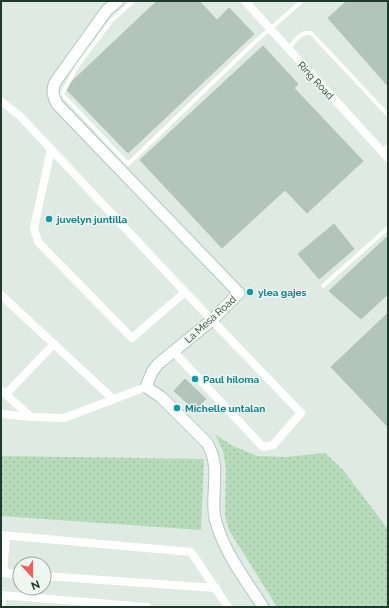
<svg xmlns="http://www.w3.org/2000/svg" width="389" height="608" font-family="Raleway,sans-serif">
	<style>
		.grass { fill: url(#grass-dots) }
		.building { fill: #b3c4bb; stroke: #b1c3b8 }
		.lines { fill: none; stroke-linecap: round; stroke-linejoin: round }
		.secondary-casing { stroke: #b1c9bc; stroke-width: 13 }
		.lane { stroke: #fff; stroke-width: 4 }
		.street { stroke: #fff; stroke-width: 8 }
		.secondary { stroke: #fff; stroke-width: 11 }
		.culture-dot { fill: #0f9aa8; stroke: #eef6f1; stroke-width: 1.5 }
		.labels { text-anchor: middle; stroke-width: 3; stroke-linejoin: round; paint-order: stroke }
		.street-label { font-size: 10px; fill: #20392e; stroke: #eef6f1 }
		.culture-label { font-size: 10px; font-weight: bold; fill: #0d838f; stroke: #eef6f1; text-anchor: start }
	</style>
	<defs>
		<pattern id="grass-dots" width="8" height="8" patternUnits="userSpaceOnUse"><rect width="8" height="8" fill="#b7dbba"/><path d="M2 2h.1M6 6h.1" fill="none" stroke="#9dbda0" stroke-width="1.8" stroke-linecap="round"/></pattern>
	</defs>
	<rect width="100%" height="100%" fill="#deeae2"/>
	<g class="grass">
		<path d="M215,434l16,11 26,11 29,1 39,-4 18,17 45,59v78h-111l-48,-77 -4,-14 1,-48 -3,-17z"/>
		<path d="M1,456l203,3 -3,71 -200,-14z"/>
	</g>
	<g class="building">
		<path d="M157,1h42l18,19 12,-12 25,26 -126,119 -63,-65z"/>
		<path d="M347,1h41v85l-60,-68z"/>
		<path d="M263,46l35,38 -4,4 69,73 -56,52 -22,-23 -63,58 -82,-88z"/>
		<path d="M334,224l20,25 -35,30 -21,-25z"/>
		<path d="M388,236v58l-27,25 -32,-28z"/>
		<path d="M388,313v114l-57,-60z"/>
		<path d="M185,379l21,20 -11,11 -21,-19z"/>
	</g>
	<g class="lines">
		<defs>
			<path id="secondary" d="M118,1l-11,9 -51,71c-5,8 -3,15 1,23l182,189 -27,27 -54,44 -6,8 -6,15 15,10 46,46c15,25 3,50 8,75 8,33 30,61 48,89"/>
		</defs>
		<use href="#secondary" class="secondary-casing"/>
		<g class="lane">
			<path d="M133,1l-22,20 -33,44 -16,29 66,70 127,-122 47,-41"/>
			<path d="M288,49c7,-8 12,-18 23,-16l77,82"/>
			<path d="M382,151l6,-5"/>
			<path d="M323,286l65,-58"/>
		</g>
		<g class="street">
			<path d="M245,1l143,157"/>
			<path d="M1,101l20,16 164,175 116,121 -28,32 -10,2 -90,-96"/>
			<path d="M51,149l-17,79 4,14 94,96 53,-46"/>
			<path d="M1,295l112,104"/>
			<path d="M1,390l30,27"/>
			<path d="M6,394l48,-50"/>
			<path d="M1,414l30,3 33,1 82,-31"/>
			<path d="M1,535l190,17 37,55"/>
			<path d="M1,573l19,1"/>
			<path d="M3,573l3,-37"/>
			<path d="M44,576l172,12"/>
			<path d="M1,595l146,12"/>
			<path d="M1,607l1,-11"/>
		</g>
		<use href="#secondary" class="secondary"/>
	</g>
	<g class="culture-dot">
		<circle cx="49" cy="219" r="4"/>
		<circle cx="250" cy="292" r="4"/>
		<circle cx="195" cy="379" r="4"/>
		<circle cx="177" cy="408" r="4"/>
	</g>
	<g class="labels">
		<g class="street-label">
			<text transform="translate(316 80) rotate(47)" y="4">Ring Road</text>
			<text transform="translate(210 319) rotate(-42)" y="4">La Mesa Road</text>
		</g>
		<g class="culture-label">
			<text x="57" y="223">juvelyn juntilla</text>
			<text x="258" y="296">ylea gajes</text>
			<text x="203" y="383">Paul hiloma</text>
			<text x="185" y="412">Michelle untalan</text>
		</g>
	</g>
	<rect width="389" height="608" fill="none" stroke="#20392e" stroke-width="4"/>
	<g transform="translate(32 576) rotate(159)"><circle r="19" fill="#eef6f1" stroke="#9caaa3"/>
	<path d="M0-3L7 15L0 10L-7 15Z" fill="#f05f55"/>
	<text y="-6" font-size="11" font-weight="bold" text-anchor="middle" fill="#20392e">N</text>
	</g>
</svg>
